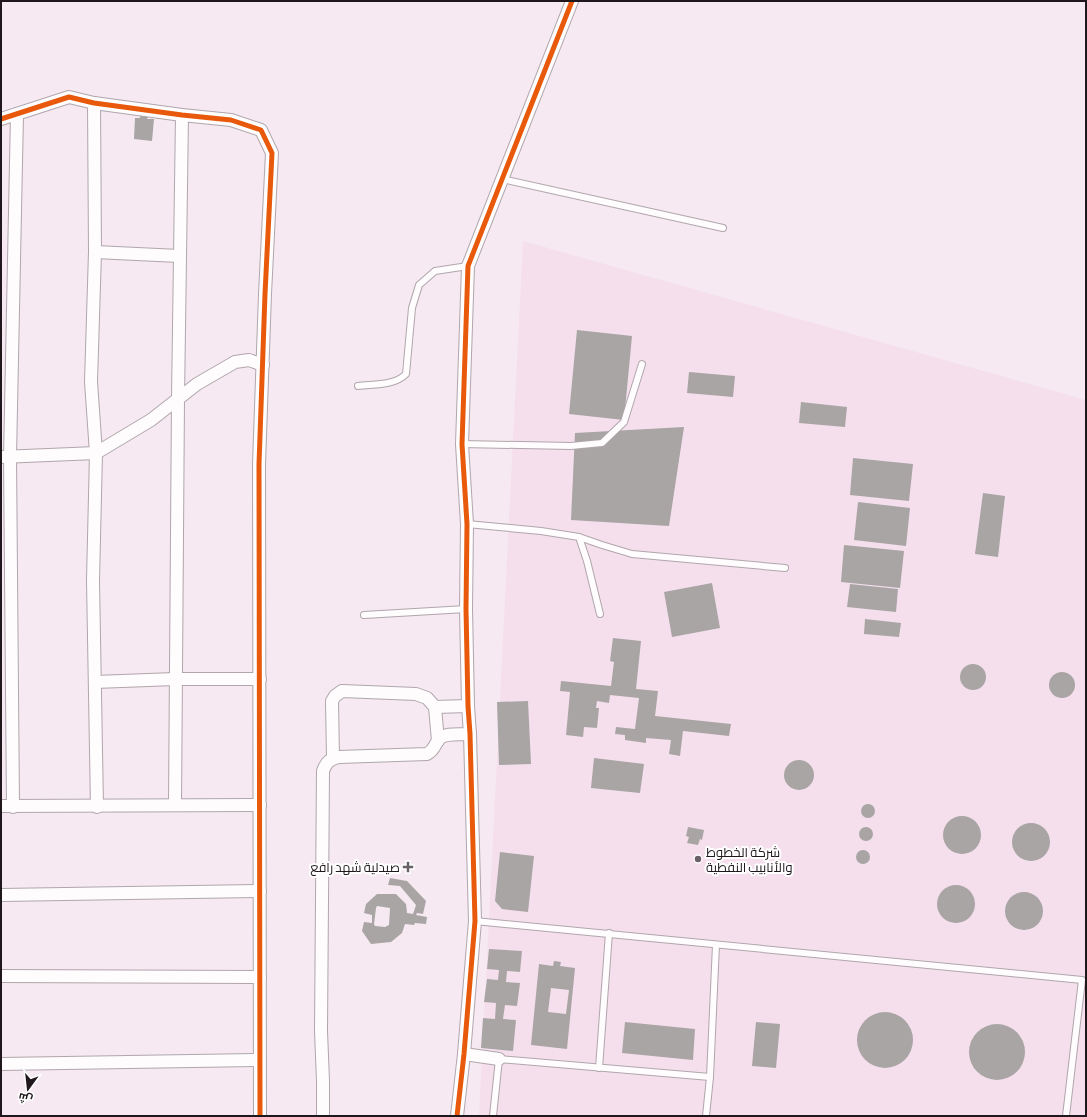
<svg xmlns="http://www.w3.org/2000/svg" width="1087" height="1117" font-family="'Sofia Sans Condensed',Cairo,sans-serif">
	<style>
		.built { fill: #f5dfed }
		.building { fill: #a8a5a4; fill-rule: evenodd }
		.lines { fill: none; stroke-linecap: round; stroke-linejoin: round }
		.service-casing { stroke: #b0a6ac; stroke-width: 8 }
		.minor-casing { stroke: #b0a6ac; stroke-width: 14 }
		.service { stroke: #fefcfd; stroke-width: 6 }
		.minor { stroke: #fefcfd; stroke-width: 12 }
		.cycleway-casing { stroke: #fff; stroke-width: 8 }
		.cycleway { stroke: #e8590c; stroke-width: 5 }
		.poi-dot { fill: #6a6067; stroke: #fff; stroke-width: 1.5 }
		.labels { text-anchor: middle; stroke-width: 4; stroke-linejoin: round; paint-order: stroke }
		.poi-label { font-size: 13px; fill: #1f171c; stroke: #fff; text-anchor: start }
	</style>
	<rect width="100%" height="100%" fill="#f6e9f1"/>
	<path class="built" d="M523,241l563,159v716h-607z"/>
	<g class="building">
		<path d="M140,116l8,1 -1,2h7l-2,22 -18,-2 1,-21h5z"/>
		<path d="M577,330l55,6 -8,84 -55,-6z"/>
		<path d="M689,372l46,4 -2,21 -46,-4z"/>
		<path d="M801,402l46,5 -2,20 -46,-4z"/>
		<path d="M684,427l-15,99 -98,-6 4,-87z"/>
		<path d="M853,458l60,6 -4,37 -59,-6z"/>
		<path d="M983,493l22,3 -7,61 -23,-3z"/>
		<path d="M858,502l52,6 -4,38 -52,-6z"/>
		<path d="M844,545l60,6 -4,37 -59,-6z"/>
		<path d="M712,583l8,45 -48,9 -8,-45z"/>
		<path d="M850,584l48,5 -2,23 -49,-5z"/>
		<path d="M865,619l36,4 -2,14 -35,-3z"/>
		<path d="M613,638l28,3 -5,48 22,2 -3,25 76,8 -2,12 -46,-5 -3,25 -11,-2 2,-14 -25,-2v5l-21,-3v-5l-10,-1 1,-7 19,2 4,-31 -29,-3 -1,8 -12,-2 -1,7h3l-2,20 -13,-1 -1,10 -17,-2 4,-43 -10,-1 1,-10 50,5 3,-24 -4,-1z"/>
		<circle cx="973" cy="677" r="13"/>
		<circle cx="1062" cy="685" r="13"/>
		<path d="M528,701l3,63 -32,1 -2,-63z"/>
		<path d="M594,758l50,6 -4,29 -49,-5z"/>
		<circle cx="799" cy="775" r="15"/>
		<circle cx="868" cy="811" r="7"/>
		<circle cx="962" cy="835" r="19"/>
		<circle cx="1031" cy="842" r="19"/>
		<circle cx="866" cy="834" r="7"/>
		<path d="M688,827l16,3 -2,10 -2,-1 -2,6 -11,-2 2,-6 -3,-1z"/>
		<circle cx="863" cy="857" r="7"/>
		<path d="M500,852l34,4 -6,56 -26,-3 -7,-8z"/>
		<path d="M390,878l17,3 19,20 -3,13 -6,-1 -1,2 11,2 -1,7 -11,-1 -1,2 -9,-1 -3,9 -11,9 -20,2 -9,-13 2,-9 8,1v-8l-8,-2 2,-9 11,-10h19l10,10 1,9 6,1 3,-9 -16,-19 -12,-1zM377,906l13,2 -1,17 -4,2 -10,-1 -1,-2 2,-16z"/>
		<circle cx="956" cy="904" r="19"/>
		<circle cx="1024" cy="911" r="19"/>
		<path d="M489,949l33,2 -2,21 -13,-1 -1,11 14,1 -3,23 -12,-1 -2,14 13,1 -3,31 -32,-3 2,-30 12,1 1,-16 -12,-1 3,-23 11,1 1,-10 -12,-1z"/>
		<path d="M554,961l7,1 -1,4 15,2 -8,81 -36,-4 8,-81 14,2zM551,988l18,2 -3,24 -18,-2z"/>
		<circle cx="885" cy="1040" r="28"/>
		<path d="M625,1022l70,7 -2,31 -71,-7z"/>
		<path d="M756,1022l24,2 -4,44 -24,-2z"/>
		<circle cx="997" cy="1052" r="28"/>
	</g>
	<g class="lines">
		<defs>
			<g id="service">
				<path d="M502,179l221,49"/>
				<path d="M358,386c16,-2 36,0 48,-12l6,-66 7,-23 16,-14 33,-5"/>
				<path d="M462,444l109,2 31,-3 22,-21 18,-58"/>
				<path d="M467,524l74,7 38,6 23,8 30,9 153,14"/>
				<path d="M579,537l8,24 13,53"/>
				<path d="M364,615l102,-6"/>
				<path d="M475,921l607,59 -16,136"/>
				<path d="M599,1068l10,-135"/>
				<path d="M493,1116l6,-57 211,18"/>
				<path d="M706,1116l4,-39 6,-132"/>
			</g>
			<g id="minor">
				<path d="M94,103l1,149 -4,130 5,71 -3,128 4,226"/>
				<path d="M1,119l68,-22 25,6 88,12 49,5 30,10 11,23 -7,141 -6,170 1,652"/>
				<path d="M95,252l84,4"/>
				<path d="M1,457l95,-4 55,-33 46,-36 38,-22 14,-2 14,5"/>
				<path d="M95,682l80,-3h85"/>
				<path d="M435,707l33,-1"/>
				<path d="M333,758l-1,-57 3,-5 7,-5 74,3 11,4 8,9 3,34"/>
				<path d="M175,805l3,-406 4,-284"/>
				<path d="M1,806l259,-1"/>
				<path d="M13,807l-3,-350 7,-343"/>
				<path d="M1,895l259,-4"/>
				<path d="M1,976l259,1"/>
				<path d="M464,1054l35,5"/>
				<path d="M1,1064l259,-4"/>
				<path d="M323,1116v-35l-2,-50 2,-260c3,-9 7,-12 16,-14l88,-3c8,-4 7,-9 12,-15 6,-7 23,-4 31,-5"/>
				<path d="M457,1116l7,-62 11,-133 -5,-187 -2,-28 -2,-97 1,-85 -5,-80 6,-178 104,-265"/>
			</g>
		</defs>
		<use href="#service" class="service-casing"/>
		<use href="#minor" class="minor-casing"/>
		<use href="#service" class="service"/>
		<use href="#minor" class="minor"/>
		<defs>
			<g id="cycleway">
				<path d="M1,119l68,-22 25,6 88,12 49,5 30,10 11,23 -7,141 -6,170 1,652"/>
				<path d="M457,1116l7,-62 11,-133 -5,-187 -2,-28 -2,-97 1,-85 -5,-80 6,-178 104,-265"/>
			</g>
		</defs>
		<use href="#cycleway" class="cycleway-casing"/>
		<use href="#cycleway" class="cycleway"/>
	</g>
	<g class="poi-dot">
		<circle cx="698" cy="859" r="4"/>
		<path d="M406 861h4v4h4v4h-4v4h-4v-4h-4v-4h4z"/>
	</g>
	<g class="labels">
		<g class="poi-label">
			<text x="706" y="857">شركة الخطوط<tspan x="706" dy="15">والأنابيب النفطية</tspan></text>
			<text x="400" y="872" text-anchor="end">صيدلية شهد رافع</text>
		</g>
	</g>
	<rect width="1087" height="1117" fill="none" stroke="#1f171c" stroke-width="4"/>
	<g transform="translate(28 1089) rotate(195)" stroke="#ffffff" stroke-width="3" paint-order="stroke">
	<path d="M0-3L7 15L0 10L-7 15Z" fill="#1f171c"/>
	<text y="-6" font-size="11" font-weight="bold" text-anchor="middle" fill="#1f171c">ش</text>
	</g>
</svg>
